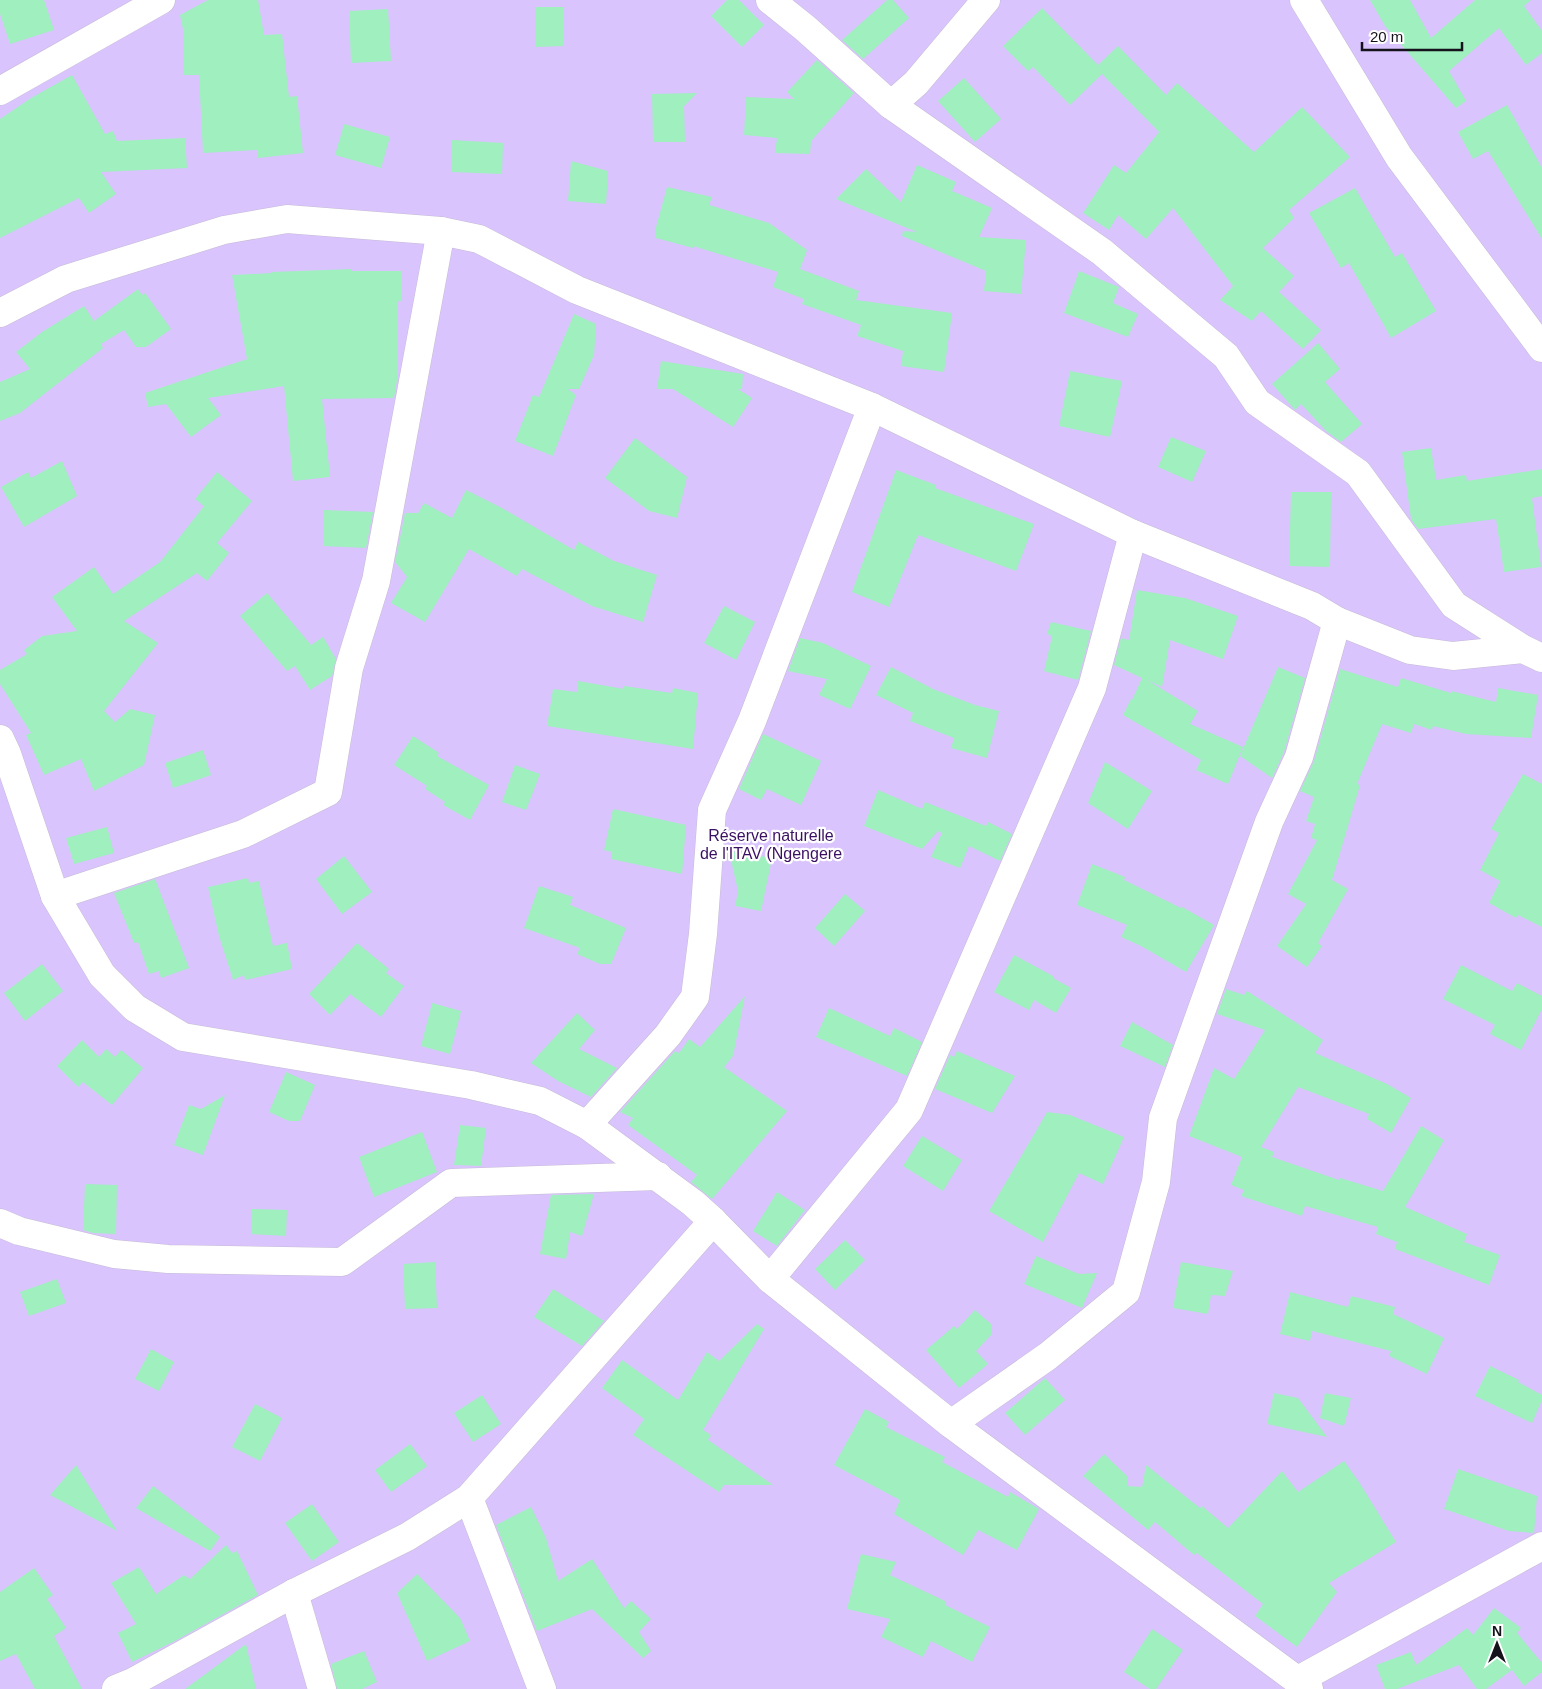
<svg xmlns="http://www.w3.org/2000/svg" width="1542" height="1689" font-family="Helvetica,sans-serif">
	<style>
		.green { fill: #dac4fd }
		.building { fill: #9fefbf }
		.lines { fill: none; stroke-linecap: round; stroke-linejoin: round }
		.minor-casing { stroke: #c5bbd6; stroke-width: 29 }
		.minor { stroke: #fff; stroke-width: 28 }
		.labels { text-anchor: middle; stroke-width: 4.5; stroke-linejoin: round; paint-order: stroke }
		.park-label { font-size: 16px; fill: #3b1062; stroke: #fff }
	</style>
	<rect width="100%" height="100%" fill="#f5f1fd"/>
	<rect class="green" x="0" y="0" width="1542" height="1689"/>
	<g class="building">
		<path d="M0,0h44l10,30 -44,14 -10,-30z"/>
		<path d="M208,0h50l6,35 18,-1 7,63 8,-1 6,57 -45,5 -1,-8 -54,3 -4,-78h-15v-41l-4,-19z"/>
		<path d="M727,0h12l25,25 -22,22 -31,-31z"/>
		<path d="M887,0h6l16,18 -46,41 -21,-19z"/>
		<path d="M1370,0h40l21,38 44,-38h56l-7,6 18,25v22l-16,12 -27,-37 -50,43 17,30 -10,7 -71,-82z"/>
		<path d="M536,7h28v39l-28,1z"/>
		<path d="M1042,8l56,57 20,-19 48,49 11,-12 77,69 48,-45 48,50 -61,53 5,8 -31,30 31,28 -15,16 42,38 -18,19 -42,-38 -9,10 -32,-21 13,-14 -60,-78 -27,31 -28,-24 -9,15 -26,-17 31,-48 12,8 33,-41 -57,-58 -32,31 -37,-38 -5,4 -25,-25z"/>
		<path d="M388,9l3,52 -40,2 -2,-52z"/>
		<path d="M817,60l37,33 -43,48 -1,13 -35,-1 2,-15 -33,-3 2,-38 48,2 -7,-7z"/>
		<path d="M72,75l33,59 8,-3 4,10 68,-3 2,30 -86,4 15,22 -27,19 -10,-15 -79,40v-119l31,-21z"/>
		<path d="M964,78l37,41 -26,23 -37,-41z"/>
		<path d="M697,93l-13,13 1,36h-32l-1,-48z"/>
		<path d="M1507,105l35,63v71l-54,-88 -15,8 -15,-27z"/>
		<path d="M344,124l46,13 -9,31 -46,-13z"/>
		<path d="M452,140l51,3 -1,31 -51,-2z"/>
		<path d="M571,161l37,10 -2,33 -38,-3z"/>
		<path d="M917,165l39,17 -4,9 40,17 -13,29 47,3 -5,54 -37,-3 2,-20 -84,-35 1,-5 14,1 -81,-33 30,-30 35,33z"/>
		<path d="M667,187l45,10 -3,8 60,18 38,27 -7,19 59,22 -3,9 96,13 -8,59 -43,-6 2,-15 -46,-15 4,-11 -59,-21 2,-5 -31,-12 5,-15 -85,-26v2l-37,-10v-11z"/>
		<path d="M1355,188l40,69 7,-4 34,58 -45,27 -42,-75 -8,5 -32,-55z"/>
		<path d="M352,269v2h49l1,30h-4v73l-4,24 -72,1 8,78 -37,4 -9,-95 -76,12 13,17 -30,22 -25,-33 -18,3 -3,-14 102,-34 -15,-84 40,-2v-1z"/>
		<path d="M1079,271l40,16 -6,16 25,11 -10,23 -64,-24z"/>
		<path d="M138,289l4,6 3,-2 26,36 -25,18h-10l-12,-17 -23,14 2,4 -83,65 -20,8v-39l30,-13 -14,-17 26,-20 42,-26 10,15z"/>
		<path d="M574,314l22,10 -2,31 -15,34h-11l8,6 -23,61 -38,-15 18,-46 6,2z"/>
		<path d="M1318,343l22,26 -15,13 37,42 -21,18 -15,-11 -25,-27 -6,6 -23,-26z"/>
		<path d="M661,361l82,13 -1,15h-4l14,9 -19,29 -60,-38h-16z"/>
		<path d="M1070,371l52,10 -12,56 -51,-11z"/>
		<path d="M1171,437l35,14 -14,31 -34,-15z"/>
		<path d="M635,438l52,39 -10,41 -28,-7 -44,-33z"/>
		<path d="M1431,448l5,32 30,-5 1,6 75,-12v27l-10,2 9,69 -37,5 -8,-53 -78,10 -7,-10 -9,-67z"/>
		<path d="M62,461l15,35 -53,31 -23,-40 27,-15 3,6z"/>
		<path d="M896,470l40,15 -1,3 99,36 -18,47 -98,-36 -29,72 -37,-15z"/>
		<path d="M217,472l35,29 -35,42 12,10 -22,28 -10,-8 -73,48 34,22 -54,68 11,11 15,-13 25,6 -11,50 -50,26 -13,-32 -37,16 -18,-40 5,-2 -31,-49v-14l27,-16 -3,-4 18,-14 35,-5 -25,-34 42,-30 19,27 47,-32 44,-56 -9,-7z"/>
		<path d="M466,490l36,18 72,42 4,-8 36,19 43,14 -14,47 -51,-16 -70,-37 -5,7 -48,-27 -44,73 -34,-19 16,-26 -12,-15 10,-49h13l6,-10 28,15z"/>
		<path d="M1291,492h40l-1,75 -41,-1z"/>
		<path d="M324,510l49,2 -7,36 -43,-2z"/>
		<path d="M1137,590l48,8 53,18 -15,43 -53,-19 -8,47 -15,-7 51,31 -8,13 53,23 -15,37 -32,-14 5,-10 -78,-45 8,-16 1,1 10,-22 -28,-13 7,-27 8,2z"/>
		<path d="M267,593l44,52 12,-8 13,22 -4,17 -22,14 -15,-24 -8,5 -47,-55z"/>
		<path d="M724,606l31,16 -19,38 -32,-17z"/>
		<path d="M1051,622l40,9 -13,49 -34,-9 8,-35 -5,-2z"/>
		<path d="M800,638l23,5 48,23 -21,43 -31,-14 8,-16 -39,-8z"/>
		<path d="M891,667l42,22 42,16 24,6 -12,47 -36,-10 3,-10 -44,-17 3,-8 -37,-18z"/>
		<path d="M1278,667l27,11 -21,74 -12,26 -32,-22z"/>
		<path d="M1340,669l58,18 3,-9 50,15v-2l45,11 2,-14 40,7 -7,43 -65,-4 -33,-8 -1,4 -18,-6 -3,9 -29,-9 -25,60 3,1 -28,95 16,9 -30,54 4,3 -15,21 -30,-21 29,-42 -18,-10 29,-54 -6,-2 4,-14 -9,-3 8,-24 -14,-6 14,-30z"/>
		<path d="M578,681l46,8v-3l48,7 1,-5 25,5 -5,56 -146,-23 6,-37 24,3z"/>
		<path d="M763,734l58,27 -20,44 -34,-16 -6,11 -22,-11z"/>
		<path d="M413,736l26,17 -2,3 52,29 -19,35 -27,-15 2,-3 -20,-13 2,-3 -33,-21z"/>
		<path d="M203,750l8,25 -38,13 -8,-25z"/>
		<path d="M1105,762l47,29 -24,38 -40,-26z"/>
		<path d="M515,765l25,9 -14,36 -24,-8z"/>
		<path d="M1523,774l19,10v143l-24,-12 -2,3 -27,-15 11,-22 -20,-11 19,-37 -8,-4z"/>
		<path d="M878,790l44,19 3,-7 61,24 2,-4 24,12 -12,27 -31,-15 -9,22 -29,-11 11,-24 -4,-2 -16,18 -58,-23z"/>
		<path d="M613,809l73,16 -4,49 -71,-15 1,-7 -8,-2z"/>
		<path d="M107,827l7,26 -40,11 -8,-26z"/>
		<path d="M729,851l43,7 -11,53 -26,-5 3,-15z"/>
		<path d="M344,856l28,36 -30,22 -26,-35z"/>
		<path d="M1092,864l33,13 -1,3 57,28 1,-1 32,18 -28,47 -45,-26 -20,-9 6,-12 -50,-20z"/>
		<path d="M248,878l1,5 10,-2 14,65 14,-3 5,26 -47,11 -1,-5 -11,5 -14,-44 -11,-49z"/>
		<path d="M155,879l34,89 -28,10 -2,-7 -10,3 -11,-32 -4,1 -20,-50z"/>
		<path d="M539,886l34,11 -3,8 56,23 -15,36h-11l-23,-10 3,-6 -56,-20z"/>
		<path d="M845,894l20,17 -31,35 -19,-18z"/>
		<path d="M357,943l32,26 -3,4 18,13 -23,31 -31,-23 -20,21 -21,-21z"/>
		<path d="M1014,955l39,21v2l18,10 -15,25 -22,-13 -5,10 -35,-18z"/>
		<path d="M42,964l21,27 -38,30 -21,-28z"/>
		<path d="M1461,965l51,26 5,-8 25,13v13l-21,41 -31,-16 5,-9 -52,-26z"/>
		<path d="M1226,989l18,6 3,-4 76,49 -8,13 72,31 24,14 -20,35 -24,-14 2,-5 -71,-27 -37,60 13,5 -2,5 67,23 1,-2 43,13 38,-65 23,14 -39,67 62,27 -3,8 36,13 -11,30 -94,-36 2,-7 -21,-8 2,-7 -73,-21 -3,10 -61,-20 3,-6 -13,-5 11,-28 -53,-21 25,-68 20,11 31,-49 -48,-16z"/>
		<path d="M745,996l-12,60 -9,11 63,44 -75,88 -21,-17 6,-7 -69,-50 5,-7 -13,-6 55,-61 4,2 10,-14 11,8z"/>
		<path d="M432,1003l29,8 -11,43 -29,-8z"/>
		<path d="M829,1008l61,28 4,-8 28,14 -15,34 -91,-39z"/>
		<path d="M577,1013l18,17 -16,19 38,19 -26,29 -33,-16 -27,-18z"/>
		<path d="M1132,1022l41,23 -8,22 -45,-21z"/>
		<path d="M82,1040l17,17 7,-8 9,8 6,-7 22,18 -31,37 -29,-23 -5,5 -21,-21z"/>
		<path d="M957,1051l58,25 -23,37 -57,-24 15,-34 4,2z"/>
		<path d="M286,1072l29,13 -15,36h-11l-20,-9z"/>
		<path d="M225,1095l-22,60 -29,-10 15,-40 12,4z"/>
		<path d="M1047,1112l23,3 54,22 -21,47 -24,-11 -36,69 -54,-31z"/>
		<path d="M460,1125l26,3 -5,38 -27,-1z"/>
		<path d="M422,1132l15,40 -63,25 -15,-40z"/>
		<path d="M922,1136l40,24 -19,31 -40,-25z"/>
		<path d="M85,1184l32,1 -1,49 -23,-1 -10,-3z"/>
		<path d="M777,1192l28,18 -28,36 -24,-15z"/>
		<path d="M594,1194l-12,42 -12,-4 -4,27 -26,-5 11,-59z"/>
		<path d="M252,1209l35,1 -1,26 -35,-2z"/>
		<path d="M845,1240l20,20 -30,30 -20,-21z"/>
		<path d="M1036,1256l43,18 18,-1 -15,35 -58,-24z"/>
		<path d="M435,1262l2,46 -32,1 -2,-45z"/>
		<path d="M1181,1262l52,9 -8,25 -14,-1 -3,19 -35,-6z"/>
		<path d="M57,1279l9,24 -37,13 -9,-24z"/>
		<path d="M553,1289l51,32 -22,25 -48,-29z"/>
		<path d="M1290,1292l58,15 3,-11 44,11 -2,7 51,24 -17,36 -38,-18 2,-5 -79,-20 -2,10 -30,-7z"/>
		<path d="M975,1310l16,14v11l-15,16 12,13 -29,24 -33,-38 28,-24 3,3z"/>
		<path d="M757,1324l7,5 -61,101 8,5 -3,5 65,45h-49l-5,7 -86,-57 11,-16 -42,-31 20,-28 56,40 29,-48 12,9z"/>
		<path d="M151,1349l23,13 -15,29 -24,-12z"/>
		<path d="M1490,1366l29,14 -1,2 24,13v5l-10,23 -57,-27z"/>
		<path d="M1045,1378l20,22 -40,35 -20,-22z"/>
		<path d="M1274,1393l24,5 29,39 -60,-13z"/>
		<path d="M1325,1393l26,5 -7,28 -24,-8z"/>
		<path d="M482,1395l19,29 -28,18 -19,-29z"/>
		<path d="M255,1404l27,14 -22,43 -28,-14z"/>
		<path d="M865,1409l24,13 -3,5 59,30 -3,5 66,35 2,-5 29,17 -22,41 -39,-20 -15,25 -69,-41 6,-14 -66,-35z"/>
		<path d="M410,1444l17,22 -36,26 -16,-22z"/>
		<path d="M1104,1454l23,22v10l15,1 4,-22 54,43 2,-2 26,22 54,-57 16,21 46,-31 15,21 37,60 -67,41 8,9 -40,55 -42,-31 8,-12 -66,-51 -3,2 -39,-33 -7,8 -65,-54z"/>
		<path d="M76,1465l41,66 -67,-36z"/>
		<path d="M1458,1469l79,27 -3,37 -25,-2 -65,-22z"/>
		<path d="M153,1486l67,51 -10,14 -74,-43z"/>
		<path d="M312,1504l27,38 -27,19 -27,-38z"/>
		<path d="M531,1507l15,31 12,43 34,-22 32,49 7,-7 20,18 -12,13 12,19 -8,7 -51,-49 -55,22 -41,-106z"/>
		<path d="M226,1545l6,8 5,-2 21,44 -85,47 -41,20 -14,-29 18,-9 -25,-41 28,-16 17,27 28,-19 6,4z"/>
		<path d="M861,1554l35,8 -6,13 55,26v4l45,22 -18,35 -41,-21 -8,16 -42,-20 9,-18 -43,-10z"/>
		<path d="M34,1568l19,27 -6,4 19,29 -12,8 28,53h-47l-19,-35 -16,7v-69z"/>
		<path d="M417,1574l43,44 10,23 -43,20 -30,-68z"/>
		<path d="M1494,1608l27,20 -4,5 25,30v9l-18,14 -12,-16 -26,19h-9l-18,-24 -62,24h-12l-9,-24 35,-13 5,13 51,-37 6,7z"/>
		<path d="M1152,1629l31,21 -27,39h-6l-26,-17z"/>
		<path d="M246,1644l10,45h-71z"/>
		<path d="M364,1651l13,31 -15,7h-25l-6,-25z"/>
	</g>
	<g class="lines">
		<defs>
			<g id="minor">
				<path d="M770,0l35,28 86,77 211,147 124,104 31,46 101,71 96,132 69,44"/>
				<path d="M1304,0l95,157 143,191"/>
				<path d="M0,91l161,-91"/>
				<path d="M891,105l25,-22 70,-83"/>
				<path d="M0,313l66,-34 158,-49 63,-11 154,12 38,8 98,51 295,117 261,127 179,72 25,15 73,29 43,6 70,-7 19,9"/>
				<path d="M0,739l7,15 48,142 47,79 33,33 48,29 288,48 69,16 47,24 106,78 20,18 57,58 181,145 358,265"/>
				<path d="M55,896l188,-62 85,-42 21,-124 27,-87 65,-350"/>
				<path d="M587,1125l81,-90 27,-38 8,-63 9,-124 40,-89 120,-314"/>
				<path d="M0,1223l19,8 95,23 54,5 174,3 109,-79 207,-7"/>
				<path d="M770,1279l139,-169 183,-422 41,-154"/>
				<path d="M951,1424l97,-68 78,-64 30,-110 7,-64 106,-296 30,-65 38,-136"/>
				<path d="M469,1498l73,191"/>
				<path d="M294,1593l28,96"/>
				<path d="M1298,1680l244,-134"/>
				<path d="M116,1689l17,-7 161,-89 113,-56 62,-39 244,-277"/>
			</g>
		</defs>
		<use href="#minor" class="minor-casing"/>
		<use href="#minor" class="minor"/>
	</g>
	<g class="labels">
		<g class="park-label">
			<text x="771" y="841">Réserve naturelle<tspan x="771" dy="18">de l'ITAV (Ngengere</tspan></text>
		</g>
	</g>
	<g transform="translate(1497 1644)" stroke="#ffffff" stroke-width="4" paint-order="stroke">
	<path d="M0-4L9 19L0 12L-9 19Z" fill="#15121b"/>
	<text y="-8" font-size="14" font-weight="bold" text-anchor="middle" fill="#15121b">N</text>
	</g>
	<path d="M1362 42v8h100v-8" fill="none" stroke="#15121b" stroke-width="2.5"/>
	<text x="1370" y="42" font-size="15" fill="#15121b" stroke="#ffffff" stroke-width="4" paint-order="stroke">20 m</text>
</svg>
